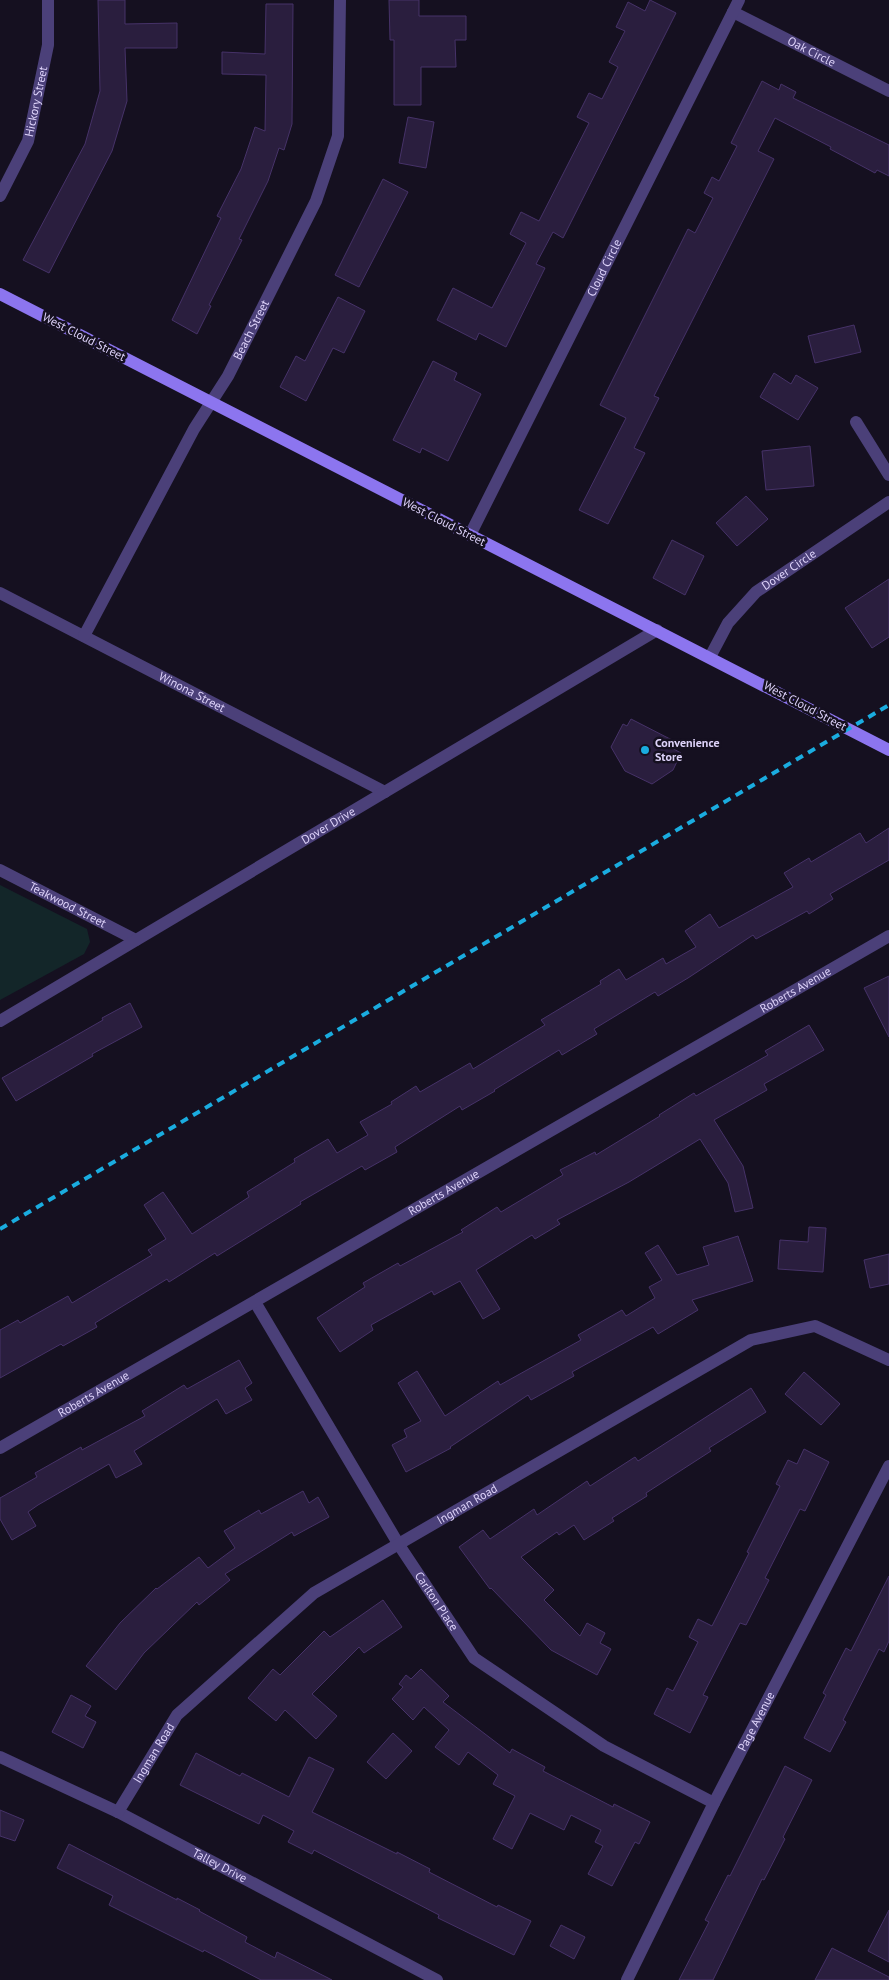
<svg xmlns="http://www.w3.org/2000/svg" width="889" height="1980" font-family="'PT Sans',sans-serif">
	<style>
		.green { fill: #132629 }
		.building { fill: #2a1e3e; stroke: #463268 }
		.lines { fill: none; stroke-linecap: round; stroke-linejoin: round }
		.minor { stroke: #4b4079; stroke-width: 12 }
		.secondary { stroke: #8c75ef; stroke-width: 12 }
		.rail { stroke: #1aacdf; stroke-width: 4; stroke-dasharray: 8 6; stroke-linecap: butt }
		.poi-dot { fill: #1aacdf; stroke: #151020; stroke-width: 2 }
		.labels { text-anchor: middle; stroke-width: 5; stroke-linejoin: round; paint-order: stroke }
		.street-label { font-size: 12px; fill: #ded3fa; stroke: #151020 }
		.poi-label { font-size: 12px; font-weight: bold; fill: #ded3fa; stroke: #151020; text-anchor: start }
	</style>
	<rect width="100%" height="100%" fill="#151020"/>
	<path class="green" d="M0,885l87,44 3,13 -6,12 -84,46z"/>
	<g class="building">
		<path d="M98,0h27v24l52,-1v25h-52l2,53 -15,50 -63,122 -26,-13 62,-116 15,-53z"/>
		<path d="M389,0h30v16h47v24h-11l1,27h-35v38h-27v-65h-4z"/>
		<path d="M650,0l26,13 -113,225 -10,-6 -17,32 9,4 -39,79 -27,-14 -3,7 -39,-20 16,-32 39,20 34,-65 -16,-9 11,-22 18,9 50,-98 -12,-6 12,-24 13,6 16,-32 -9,-5 16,-31 -9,-4 12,-25 17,9z"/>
		<path d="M266,4h27l-1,120 -8,26 -5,-2 -11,33 -29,58 3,1 -33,65 2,1 -14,28 -25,-14 49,-102 -4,-2 24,-47 14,-42 10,4 1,-56 -44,-1v-22l43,2z"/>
		<path d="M762,81l17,9 2,-6 15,8 -3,6 96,47v31l-12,-6 -2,3 -45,-24 1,-2 -56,-29 -17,33 16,8 -120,237 5,2 -25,50 11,5 -37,71 -29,-14 47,-92 -26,-13 88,-176 7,4 18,-35 -9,-5 8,-16 7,4 18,-35 -6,-3z"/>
		<path d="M408,117l26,5 -8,46 -27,-5z"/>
		<path d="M383,179l25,13 -49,95 -24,-12z"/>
		<path d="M338,297l27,14 -21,42 -11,-5 -27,53 -26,-14 16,-31 9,5z"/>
		<path d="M854,325l7,27 -46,11 -7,-27z"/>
		<path d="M433,361l24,12 -3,7 27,14 -33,67 -26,-13 -2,5 -27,-13z"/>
		<path d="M774,373l17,11 5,-9 22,13 -20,32 -38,-23z"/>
		<path d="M810,446l4,40 -48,4 -4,-39z"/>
		<path d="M746,496l22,23 -31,27 -21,-23z"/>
		<path d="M672,540l32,16 -19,39 -32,-17z"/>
		<path d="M889,579v58l-17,11 -27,-40z"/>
		<path d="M631,719l43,22 -4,6 11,6 -8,17 -21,14 -27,-13 -14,-24 12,-23 4,2z"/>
		<path d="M889,828v32l-59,34 3,5 -24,15 -2,-3 -51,28 -3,-4 -65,43 -30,18 -3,-4 -61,37 3,5 -35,21 -3,-5 -65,40 1,1 -33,19 -2,-4 -65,41 2,5 -32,18 -3,-4 -62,36 1,2 -84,52 -2,-3 -46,29 -2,-3 -72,44 2,4 -34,19 -2,-2 -61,34v-48l18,-10 2,3 48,-27 4,7 80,-48 -4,-5 18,-11 -22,-34 19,-13 29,42 57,-37 -2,-5 48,-30 -1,-3 34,-20 9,14 31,-18 -8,-13 32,-18 -1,-2 25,-16 4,6 50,-29 3,6 72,-44 -4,-5 60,-36 -1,-3 19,-12 7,11 37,-22 3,6 30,-17 -11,-16 25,-17 9,14 74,-41 -9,-14 25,-15 2,4 49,-29 6,10z"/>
		<path d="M889,976v61l-25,-49z"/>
		<path d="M130,1003l12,24 -50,27 1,2 -77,45 -14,-23 101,-58 -1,-2z"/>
		<path d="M809,1025l15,25 -60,34 3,6 -53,30 29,46 10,42 -18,4 -7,-29 -28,-44 -71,43 -72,38 3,4 -25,15 -3,-4 -56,35 24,39 -17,10 -23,-38 -26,14 -2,-4 -61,34 2,5 -33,22 -23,-34 48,-31 -2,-4 35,-20 2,3 63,-34 -2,-2 36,-23 4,5 62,-37 -3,-5 35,-18 1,3 64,-39 -1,-1 35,-22 2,3 72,-41 -3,-4z"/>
		<path d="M809,1227l17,1 -3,44 -45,-3 2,-29 28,2z"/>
		<path d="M738,1236l15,45 -61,19 6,10 -40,24 -5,-7 -81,45 2,4 -43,24 -3,-5 -78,52 1,1 -45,24 -14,-27 15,-8 -3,-7 17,-9 -23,-38 19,-12 28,45 53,-35 2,4 81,-45 -3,-5 44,-25 4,6 29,-18 -6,-11 13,-7 -17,-27 13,-8 19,30 32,-10 -6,-18z"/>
		<path d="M889,1254v30l-19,4 -6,-28z"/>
		<path d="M239,1360l13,23 -7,5 7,12 -26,14 -9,-15 -83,52 8,13 -26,14 -7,-14 -71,41 -10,7 8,14 -24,14 -12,-21v-21l37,-21 -2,-4 46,-26 1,3 63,-34 -3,-5 42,-26 3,4z"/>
		<path d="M804,1372l36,32 -19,21 -36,-31z"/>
		<path d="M751,1388l15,24 -57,36 2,3 -65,42 1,3 -35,22 2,3 -30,19 -10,-15 -15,10 -2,-3 -36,25 33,33 -10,10 36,36 7,-13 18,10 -5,10 11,6 -14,26 -46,-25 -60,-62 -1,1 -31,-42 24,-17 7,9 44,-30 3,6 50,-34 3,5 45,-29 3,4z"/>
		<path d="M804,1449l25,13 -24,49 -5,-2 -35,69 4,2 -23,45 -6,-2 -37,72 5,2 -18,36 -36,-19 13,-26 6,3 25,-49 -9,-5 9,-18 14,7 37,-73 -2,-1 33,-66 -4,-2 12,-24 9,4z"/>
		<path d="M303,1491l6,12 9,-6 11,20 -35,19 -2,-4 -67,42 5,6 -31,25 -2,-3 -53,51 -28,37 -30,-24 34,-43 36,-35 1,1 42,-32 9,11 27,-20 -11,-17 35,-21 2,4z"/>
		<path d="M889,1576v65l-5,11 -5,-3 -36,71 3,2 -16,30 -26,-14 22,-43 -3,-2 23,-45 5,3z"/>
		<path d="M383,1600l19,27 -38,26 -5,-6 -47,47 25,22 -21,23 -31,-29 -9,11 -28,-23 25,-29 7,6 44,-44 6,6z"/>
		<path d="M421,1669l28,27 -6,6 67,51 2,-4 33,18 -2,4 70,36 1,-3 36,18 -11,22 -4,-2 -23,44 -24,-12 15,-28 -8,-4 6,-12 -30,-15 -7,15 -34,-17 -18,36 -19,-10 22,-43 -22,-12 5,-9 -30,-23 -9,13 -24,-18 14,-17 -25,-23 -11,13 -21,-21 11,-12 -4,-3 7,-9 5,4z"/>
		<path d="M71,1695l20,11 -6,10 11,6 -13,26 -31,-16z"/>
		<path d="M393,1733l19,18 -26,28 -19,-17z"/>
		<path d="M196,1753l44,23 2,-3 47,24 20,-40 25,12 -22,43 85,42v-2l33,17 -1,3 68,35 1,-2 33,16 -17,34 -76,-37 1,-3 -125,-65 -2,4 -24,-12 6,-11 -31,-16 -4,9 -79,-39z"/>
		<path d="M785,1766l27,14 -29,57 2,2 -21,41 -2,-1 -49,101h-34l30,-58 -4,-2 23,-45 2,1z"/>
		<path d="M0,1810l24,10 -9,21 -15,-5z"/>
		<path d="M69,1844l108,56v-2l23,12 -1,1 48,26 -2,5 30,16 2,-6 55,28h-71l-57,-30 -1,2 -94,-47 4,-9 -56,-28z"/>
		<path d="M889,1910v52l-21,-11z"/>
		<path d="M561,1925l24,12 -11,22 -24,-13z"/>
		<path d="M832,1948l57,29v3h-74z"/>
	</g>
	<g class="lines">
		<g class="minor">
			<path id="s1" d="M733,12l156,79"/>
			<path id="s2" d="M0,196l28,-55 20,-96v-45"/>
			<path d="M856,422l33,53"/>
			<path id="s3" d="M470,535l269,-535"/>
			<path id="s4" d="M0,593l385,199"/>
			<path id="s5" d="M84,636l110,-207 34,-53 88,-175 22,-65 2,-136"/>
			<path id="s6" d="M710,657l18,-34 28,-31 133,-90"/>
			<path id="s7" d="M0,870l136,70"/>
			<path id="s8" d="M0,1021l657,-391"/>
			<path id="s9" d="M255,1302l144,243 75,113 130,88 110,57"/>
			<path id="s10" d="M0,1448l889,-512"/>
			<path id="s11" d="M0,1757l118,55 319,168"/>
			<path id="s12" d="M118,1812l59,-97 137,-122 437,-253 64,-14 74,34"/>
			<path id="s13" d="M627,1980l87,-177 175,-337"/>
		</g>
		<path class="secondary" d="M0,294l889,456"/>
		<path class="rail" d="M0,1229l889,-524"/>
	</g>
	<circle class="poi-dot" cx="645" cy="750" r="5"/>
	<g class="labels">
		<g class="street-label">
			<text dy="4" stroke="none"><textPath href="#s1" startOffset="88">Oak Circle</textPath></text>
			<text dy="4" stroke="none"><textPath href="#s2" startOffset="102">Hickory Street</textPath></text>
			<text dy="4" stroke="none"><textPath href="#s3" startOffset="299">Cloud Circle</textPath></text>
			<text dy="4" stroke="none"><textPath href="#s5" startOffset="349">Beach Street</textPath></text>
			<text transform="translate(84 337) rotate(27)" y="4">West Cloud Street</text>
			<text transform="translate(444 522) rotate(27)" y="4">West Cloud Street</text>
			<text dy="4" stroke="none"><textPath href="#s6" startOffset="120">Dover Circle</textPath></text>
			<text dy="4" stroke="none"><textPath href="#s4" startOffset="216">Winona Street</textPath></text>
			<text transform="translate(805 706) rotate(28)" y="4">West Cloud Street</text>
			<text dy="4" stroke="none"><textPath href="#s8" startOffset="382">Dover Drive</textPath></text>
			<text dy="4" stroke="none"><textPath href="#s7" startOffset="76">Teakwood Street</textPath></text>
			<text dy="4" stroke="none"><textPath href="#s10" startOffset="918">Roberts Avenue</textPath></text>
			<text dy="4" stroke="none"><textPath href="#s10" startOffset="512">Roberts Avenue</textPath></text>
			<text dy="4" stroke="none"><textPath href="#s10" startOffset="108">Roberts Avenue</textPath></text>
			<text dy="4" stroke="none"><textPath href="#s12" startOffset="474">Ingman Road</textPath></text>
			<text dy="4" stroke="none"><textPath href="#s9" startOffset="350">Carlton Place</textPath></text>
			<text dy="4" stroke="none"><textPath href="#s13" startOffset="289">Page Avenue</textPath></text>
			<text dy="4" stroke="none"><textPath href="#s12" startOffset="69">Ingman Road</textPath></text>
			<text dy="4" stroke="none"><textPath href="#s11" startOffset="245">Talley Drive</textPath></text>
		</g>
		<g class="poi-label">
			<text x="655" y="747">Convenience<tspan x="655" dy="14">Store</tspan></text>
		</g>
	</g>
</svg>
